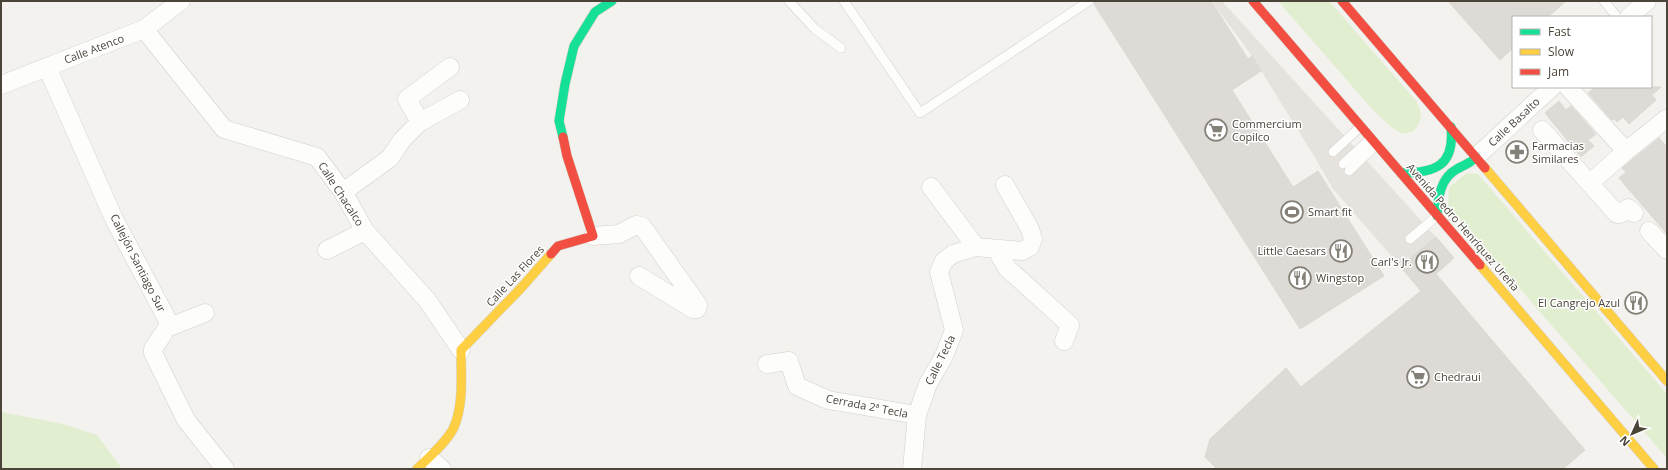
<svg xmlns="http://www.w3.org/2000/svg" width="1668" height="470" font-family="'Open Sans',sans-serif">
	<rect width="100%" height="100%" fill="#f4f2ee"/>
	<path fill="#e1eecf" d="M1278,1H1329L1417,102C1423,116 1422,120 1414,131L1402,134L1391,127L1371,108Z
		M1467,173L1478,174L1667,394V458L1448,206L1449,187Z
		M1,412L63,424L97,435L122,469H1Z"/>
	<path fill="#e6e3df" d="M1216,1H1222L1436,237L1400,266L1333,189L1314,156L1252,56L1213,3Z"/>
	<path fill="#dedbd6" stroke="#dcd9d4" d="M1095,1H1211L1248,59L1252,56L1261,71L1232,90L1293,187L1318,171L1384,276L1300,329L1094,4Z
		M1448,1H1566L1548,17H1513V48L1500,60Z
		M1595,87H1661L1652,95L1656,100L1629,124L1623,117L1617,122L1614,119L1612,120L1588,93Z
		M1559,101L1566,110L1571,106L1596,134L1588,140L1594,146L1581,157L1545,113Z
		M1659,138L1667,147V234L1619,178L1626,172L1622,168Z
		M1436,237L1454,258L1436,274L1585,450L1563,469H1217L1205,457L1210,439L1286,368L1301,387L1421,291L1400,266Z"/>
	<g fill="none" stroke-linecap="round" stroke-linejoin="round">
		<g stroke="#d2d0cb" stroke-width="10">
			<path id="lane" d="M789,1L815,29L841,48
				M844,1L920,113L1089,1
				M1604,1L1617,17
				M1333,152L1360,127
				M1343,164L1370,139
				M1349,171L1376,145
				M1410,239L1437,216"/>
		</g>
		<g stroke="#d2d0cb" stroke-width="19">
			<path id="street" d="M1629,17L1647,1
				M144,29L224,129L317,157L343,192L365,231L427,300L461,350
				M47,67L114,219L168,321L167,328L153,349V353L186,420L225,469
				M1,85L144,29L181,1
				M1568,87L1626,151
				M420,122L407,99L450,67
				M1542,130L1617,214H1620L1628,208L1634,213
				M1476,157L1552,87
				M1590,183L1626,151L1666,119L1667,120
				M931,187L976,247
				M343,192L390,158L402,140L420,122L460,100
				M1649,231L1667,250
				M593,236L619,234L636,225L642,226L698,305L697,309H693L639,276
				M998,249L1000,256L1007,268L1070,325L1064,341
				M327,250L365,231
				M167,328L205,313
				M767,364L789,361L797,386L828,400L917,415
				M429,458L442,469
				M912,469L917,415L928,384L944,356L954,330L939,272L944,261L953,254L976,247L1022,251L1030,247L1033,239L1030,229L1005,185"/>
		</g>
		<g stroke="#d3cfc5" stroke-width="10">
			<path id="fast" d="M563,137L559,121L565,84L574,46L595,12L612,1
				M1401,173C1435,173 1455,166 1451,127
				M1437,216C1438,198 1440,178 1457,169C1464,165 1471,163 1476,157"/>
		</g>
		<g stroke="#d3cfc5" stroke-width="10">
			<path id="slow" d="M1485,168L1667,381
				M1480,265L1654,469
				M417,469C428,458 448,441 454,427C464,404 461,374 461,350L521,288L551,254"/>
		</g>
		<g stroke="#d3cfc5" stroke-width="10">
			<path id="jam" d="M1253,1L1480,265
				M1342,1L1485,168
				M551,254L558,246L593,236L567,156L563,137"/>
		</g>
		<use href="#lane" stroke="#fdfdfc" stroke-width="9"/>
		<use href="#street" stroke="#fdfdfc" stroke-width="18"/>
		<use href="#fast" stroke="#16e098" stroke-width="9"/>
		<use href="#slow" stroke="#ffcf43" stroke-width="9"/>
		<use href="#jam" stroke="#f24e42" stroke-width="9"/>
	</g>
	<defs>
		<g id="supermarket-ring" transform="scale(1.15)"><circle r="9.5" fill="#fff" stroke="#868178" stroke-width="1.5"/><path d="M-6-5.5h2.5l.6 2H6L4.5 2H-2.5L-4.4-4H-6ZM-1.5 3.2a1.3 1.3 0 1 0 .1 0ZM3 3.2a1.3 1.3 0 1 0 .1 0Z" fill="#868178"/></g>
		<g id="pharmacy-ring" transform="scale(1.15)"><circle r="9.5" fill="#fff" stroke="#868178" stroke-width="1.5"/><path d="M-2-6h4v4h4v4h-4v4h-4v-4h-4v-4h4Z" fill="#868178"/></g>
		<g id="stadium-ring" transform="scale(1.15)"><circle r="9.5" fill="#fff" stroke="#868178" stroke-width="1.5"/><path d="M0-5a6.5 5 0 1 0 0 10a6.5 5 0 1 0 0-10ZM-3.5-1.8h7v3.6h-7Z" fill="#868178"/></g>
		<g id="restaurant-ring" transform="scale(1.15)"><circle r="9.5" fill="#fff" stroke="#868178" stroke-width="1.5"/><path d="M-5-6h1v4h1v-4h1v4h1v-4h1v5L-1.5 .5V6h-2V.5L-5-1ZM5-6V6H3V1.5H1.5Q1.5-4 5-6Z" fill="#868178"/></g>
	</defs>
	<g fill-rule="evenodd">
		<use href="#supermarket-ring" x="1216" y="130"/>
		<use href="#pharmacy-ring" x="1517" y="152"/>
		<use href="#stadium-ring" x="1292" y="212"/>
		<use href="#restaurant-ring" x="1341" y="251"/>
		<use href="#restaurant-ring" x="1427" y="262"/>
		<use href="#restaurant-ring" x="1300" y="278"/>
		<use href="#restaurant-ring" x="1636" y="303"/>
		<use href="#supermarket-ring" x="1418" y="377"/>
	</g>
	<g text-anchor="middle" stroke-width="3" stroke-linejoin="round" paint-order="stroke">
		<g font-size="11" fill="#4b4439" stroke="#fff">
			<text transform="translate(94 49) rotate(-21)" y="4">Calle Atenco</text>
			<text transform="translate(1514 122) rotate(-43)" y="4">Calle Basalto</text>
			<text transform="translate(341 194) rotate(57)" y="4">Calle Chacalco</text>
			<text transform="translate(1463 227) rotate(49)" y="4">Avenida Pedro Henríquez Ureña</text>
			<text transform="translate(138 263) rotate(63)" y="4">Callejón Santiago Sur</text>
			<text transform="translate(515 276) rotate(-47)" y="4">Calle Las Flores</text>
			<text transform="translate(940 360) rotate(-64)" y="4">Calle Tecla</text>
			<text transform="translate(867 406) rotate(11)" y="4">Cerrada 2ª Tecla</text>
		</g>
		<g font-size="11" fill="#4b4439" stroke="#fff" text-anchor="start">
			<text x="1232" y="128">Commercium<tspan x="1232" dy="13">Copilco</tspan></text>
			<text x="1532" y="150">Farmacias<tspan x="1532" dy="13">Similares</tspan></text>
			<text x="1308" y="216">Smart fit</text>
			<text x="1326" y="255" text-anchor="end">Little Caesars</text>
			<text x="1412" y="266" text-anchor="end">Carl's Jr.</text>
			<text x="1316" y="282">Wingstop</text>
			<text x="1620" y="307" text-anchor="end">El Cangrejo Azul</text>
			<text x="1434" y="381">Chedraui</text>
		</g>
	</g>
	<rect width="1668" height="470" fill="none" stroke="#4b4439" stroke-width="4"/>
	<rect x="1512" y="16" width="140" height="72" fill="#ffffff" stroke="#b7b4b0"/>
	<rect x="1520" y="29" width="20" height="6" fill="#16e098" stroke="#b7b4b0"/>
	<text x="1548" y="36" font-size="12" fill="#4b4439">Fast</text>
	<rect x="1520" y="49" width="20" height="6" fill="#ffcf43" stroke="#b7b4b0"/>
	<text x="1548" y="56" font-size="12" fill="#4b4439">Slow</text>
	<rect x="1520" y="69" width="20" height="6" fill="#f24e42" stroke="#b7b4b0"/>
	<text x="1548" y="76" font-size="12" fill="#4b4439">Jam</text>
	<g transform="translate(1632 434) rotate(226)" stroke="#ffffff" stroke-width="3" paint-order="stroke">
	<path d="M0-3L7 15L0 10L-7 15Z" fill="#4b4439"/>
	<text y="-6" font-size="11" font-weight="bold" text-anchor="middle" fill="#4b4439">N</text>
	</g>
</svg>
